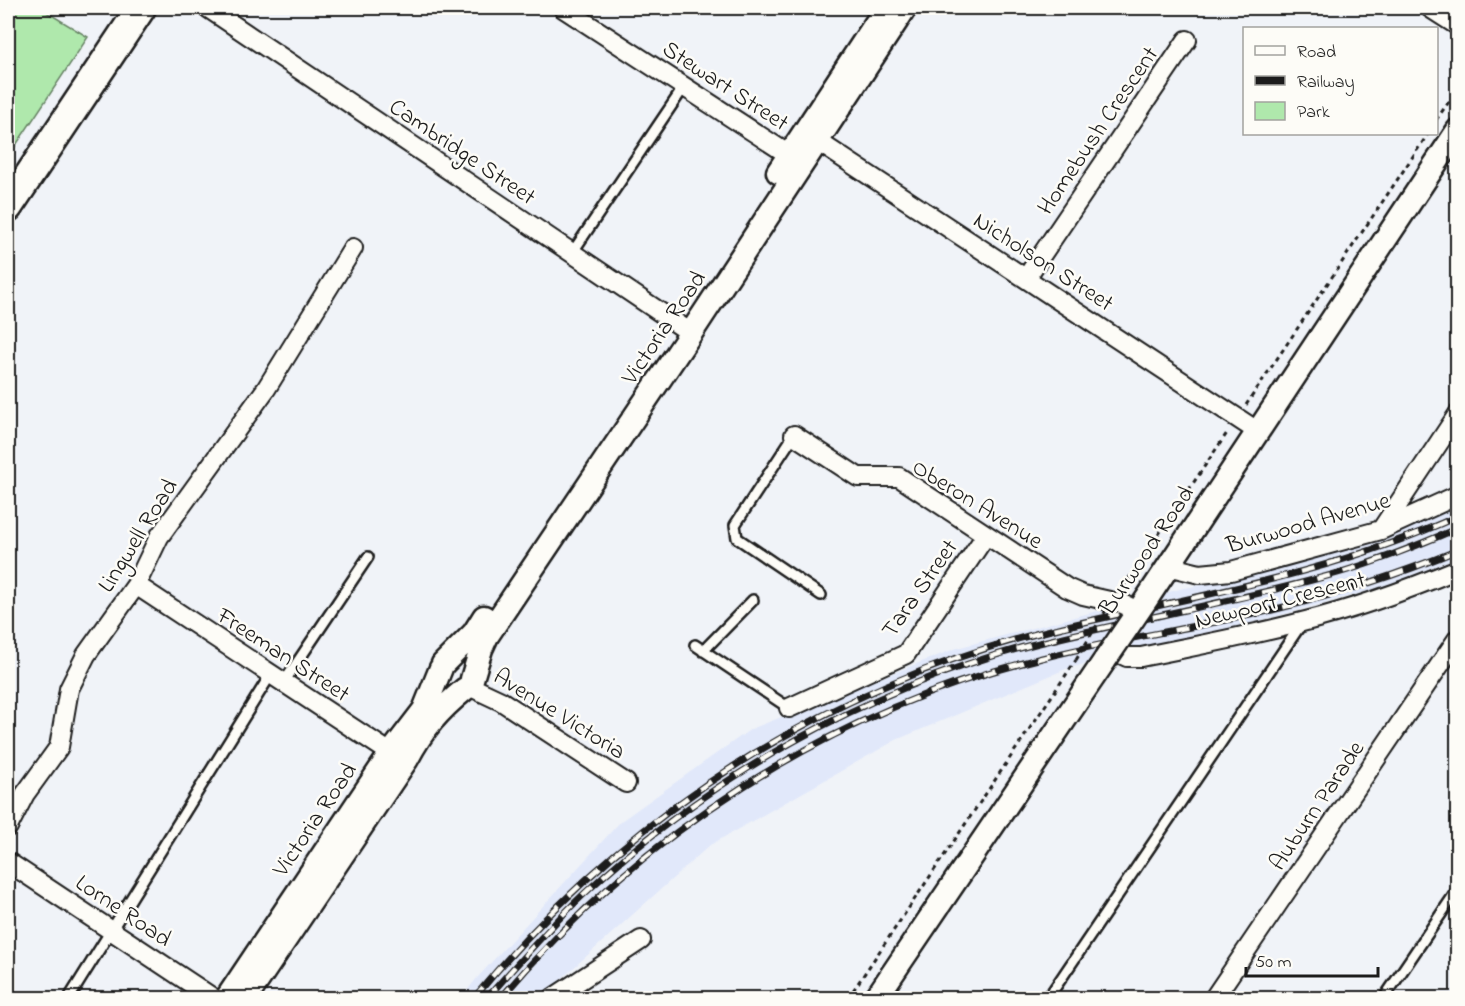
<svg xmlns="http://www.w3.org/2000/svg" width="1465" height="1006" font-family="'Indie Flower',sans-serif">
	<rect width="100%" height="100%" fill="#f0f3f8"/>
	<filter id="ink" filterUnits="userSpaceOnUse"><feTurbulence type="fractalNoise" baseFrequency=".0167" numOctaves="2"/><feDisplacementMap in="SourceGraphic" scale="12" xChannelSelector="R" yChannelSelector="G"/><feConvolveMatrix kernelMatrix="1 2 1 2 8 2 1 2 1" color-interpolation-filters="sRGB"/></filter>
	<g filter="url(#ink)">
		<path fill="#e1e8fa" d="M1457,505V557L1383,587L1251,623L1136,650L1066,669L896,740L710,845L540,998H461L477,978L621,821L751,729L957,648L1184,588L1239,579L1348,549L1440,514Z"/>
		<path fill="#afe8ac" stroke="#668264" stroke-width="1.5" d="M8,8H40L88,37L8,157Z"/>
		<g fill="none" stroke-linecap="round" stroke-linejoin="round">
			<g stroke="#1c1c1c" stroke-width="14">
				<path id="service" d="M572,253L684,87
					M794,435L735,525L737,538L821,595
					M695,645L789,708
					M703,651L753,600
					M284,682L368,557
					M69,998L271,674
					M1048,998L1302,623
					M1384,998L1458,889"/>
			</g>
			<g stroke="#1c1c1c" stroke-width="22">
				<path id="minor" d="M208,8L691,333
					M563,8L800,162
					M1430,8L1458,26
					M808,135L1257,431
					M1026,278L1187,40
					M794,435L858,477H899L1067,588L1083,595L1123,604
					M1381,530L1458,414
					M1167,566L1200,574L1231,571L1381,530L1458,495
					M136,585L401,760
					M1112,650L1127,657H1141C1194,646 1249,636 1302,622C1355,609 1407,590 1458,569
					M469,686L501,701L626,783
					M789,708L906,654L986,535
					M8,827L25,794L59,747L69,689L86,655L136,585L159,537L266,389L353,248
					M8,862L213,998
					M553,998L641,940
					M1214,998L1458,638"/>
			</g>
			<g stroke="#1c1c1c" stroke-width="27">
				<path id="tertiary" d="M778,172L886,8
					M1148,597L1458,130
					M443,664L474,633L484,617
					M472,679L481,649L487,636L691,333L905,8
					M227,998L391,753L424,710L441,668
					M246,998L407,759C423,729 438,711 465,689
					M876,998L1105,660"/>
			</g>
			<g stroke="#1c1c1c" stroke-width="33">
				<path id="primary" d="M8,207L141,8"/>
			</g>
			<path stroke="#1c1c1c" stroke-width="3" stroke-dasharray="4.5 4.5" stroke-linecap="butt" d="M1436,120L1458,89
				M1246,405L1428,134
				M1123,587L1227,433
				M848,998L1076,660"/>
			<use href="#service" stroke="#fdfcf7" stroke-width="9"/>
			<use href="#minor" stroke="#fdfcf7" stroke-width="18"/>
			<use href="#tertiary" stroke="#fdfcf7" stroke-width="22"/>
			<use href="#primary" stroke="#fdfcf7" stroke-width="28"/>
			<g stroke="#1c1c1c" stroke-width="7">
				<path id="rail" d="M474,998C627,812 828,683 1063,627C1199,595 1328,575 1458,516
					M487,998C519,962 550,926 585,893C710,776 866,689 1031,645C1133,619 1237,602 1338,573C1379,561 1419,545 1458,528
					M501,998C640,834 829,711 1038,659C1115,639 1195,628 1272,610C1335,595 1398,575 1458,550"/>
			</g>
			<use href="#rail" stroke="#fdfcf7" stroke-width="4.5" stroke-dasharray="14" stroke-linecap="butt"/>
			<g stroke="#1c1c1c" stroke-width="22" stroke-linecap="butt">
				<path id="minor-bridge" d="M1123,604L1138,611"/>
			</g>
			<g stroke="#1c1c1c" stroke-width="27" stroke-linecap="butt">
				<path id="tertiary-bridge" d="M1105,660L1148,597"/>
			</g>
			<path stroke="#1c1c1c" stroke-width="3" stroke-dasharray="4.5 4.5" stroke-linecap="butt" d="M1076,660L1106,610"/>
			<use href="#minor-bridge" stroke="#fdfcf7" stroke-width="18"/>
			<use href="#tertiary-bridge" stroke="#fdfcf7" stroke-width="22"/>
		</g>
	</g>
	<g text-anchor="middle" stroke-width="5" stroke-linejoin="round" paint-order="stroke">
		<g font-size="24" fill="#1c1c1c" stroke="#fdfcf7">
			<text transform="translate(726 85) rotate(33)" y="8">Stewart Street</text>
			<text transform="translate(1097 130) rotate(-56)" y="8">Homebush Crescent</text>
			<text transform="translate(463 151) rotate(34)" y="8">Cambridge Street</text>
			<text transform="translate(1044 261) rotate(33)" y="8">Nicholson Street</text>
			<text transform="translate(663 327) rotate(-56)" y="8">Victoria Road</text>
			<text transform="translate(978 503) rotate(32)" y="8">Oberon Avenue</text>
			<text transform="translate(1308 522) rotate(-16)" y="8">Burwood Avenue</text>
			<text transform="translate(137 535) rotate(-58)" y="8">Lingwell Road</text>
			<text transform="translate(1146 550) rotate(-56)" y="8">Burwood Road</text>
			<text transform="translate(919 588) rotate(-55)" y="8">Tara Street</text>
			<text transform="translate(1280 599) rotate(-14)" y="8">Newport Crescent</text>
			<text transform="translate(284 654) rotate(33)" y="8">Freeman Street</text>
			<text transform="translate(560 713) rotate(32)" y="8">Avenue Victoria</text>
			<text transform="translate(1316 805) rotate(-56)" y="8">Auburn Parade</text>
			<text transform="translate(314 819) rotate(-56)" y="8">Victoria Road</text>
			<text transform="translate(124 910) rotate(34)" y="8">Lorne Road</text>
		</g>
	</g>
	<rect width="1465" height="1006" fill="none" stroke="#fdfcf7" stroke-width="30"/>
	<rect x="15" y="15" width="1435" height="976" fill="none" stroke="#1c1c1c" stroke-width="2" filter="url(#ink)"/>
	<rect x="1243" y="27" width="195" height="108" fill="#fdfcf7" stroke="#a3a29f" stroke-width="1.5"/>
	<rect x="1255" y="46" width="30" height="9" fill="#fdfcf7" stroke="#a3a29f" stroke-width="1.5"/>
	<text x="1297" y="57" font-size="18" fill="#1c1c1c">Road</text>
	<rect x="1255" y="76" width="30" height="9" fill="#1c1c1c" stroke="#a3a29f" stroke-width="1.5"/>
	<text x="1297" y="87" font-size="18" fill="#1c1c1c">Railway</text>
	<rect x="1255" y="102" width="30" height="18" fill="#afe8ac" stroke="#a3a29f" stroke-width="1.5"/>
	<text x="1297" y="117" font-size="18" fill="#1c1c1c">Park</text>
	<path d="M1246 967v9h132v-9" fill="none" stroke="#1c1c1c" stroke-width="3"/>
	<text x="1255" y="967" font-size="18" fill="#1c1c1c" stroke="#fdfcf7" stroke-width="4.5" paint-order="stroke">50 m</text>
</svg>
